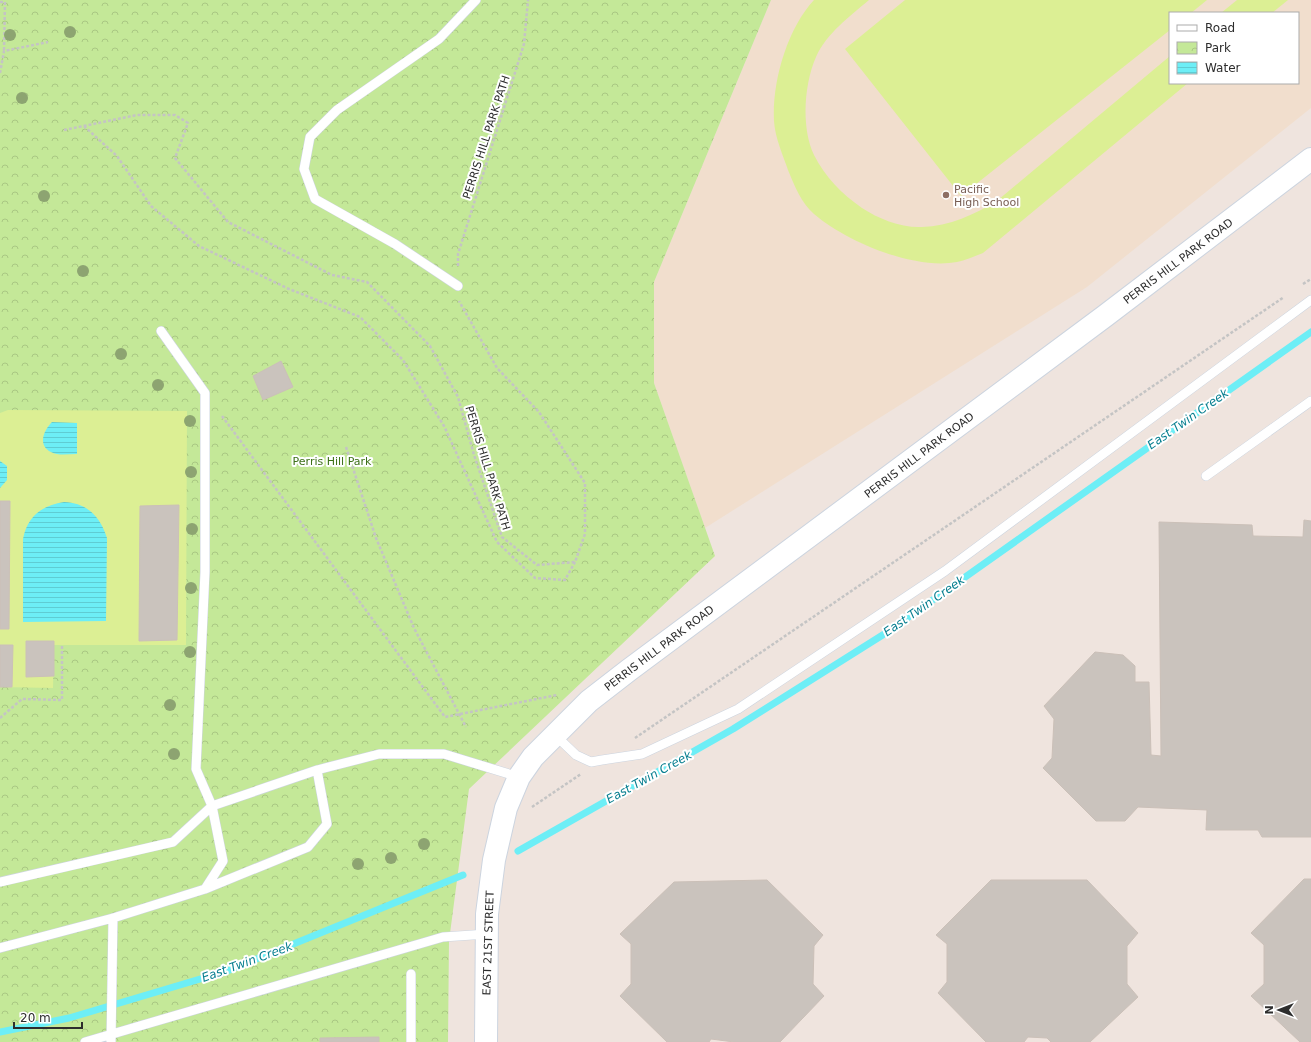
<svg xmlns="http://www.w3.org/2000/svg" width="1311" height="1042" font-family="'DejaVu Sans',sans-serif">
	<defs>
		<pattern id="park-crowns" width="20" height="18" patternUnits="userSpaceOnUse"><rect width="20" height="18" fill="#c4e898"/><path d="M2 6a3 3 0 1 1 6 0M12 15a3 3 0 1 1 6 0" fill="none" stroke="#a9c783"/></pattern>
		<pattern id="water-rules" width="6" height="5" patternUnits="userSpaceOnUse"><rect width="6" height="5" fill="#6deef6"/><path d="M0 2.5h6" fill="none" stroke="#5fccd3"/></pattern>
	</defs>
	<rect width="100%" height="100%" fill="#efe4de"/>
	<path fill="#f1decd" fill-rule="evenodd" d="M771,0H1311V108L1087,287L705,528L654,383V282ZM1170,13H1298V83H1170Z"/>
	<path fill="url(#park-crowns)" d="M0,0H771L654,282V383L715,556L469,789L449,941L448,1042H0Z"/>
	<path fill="#dcef94" d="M814,0H869C849,17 827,33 816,57C804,84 801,128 814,155C825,177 842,194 862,208C879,219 901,228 922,227C950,226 974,215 998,200L1170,56V83H1188L983,253C975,256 966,260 957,262C914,270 847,242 814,214C802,204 794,185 788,170C783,155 775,138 774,121C772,82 787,29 814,0Z
		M905,0H1207L1191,13H1170V30L961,196L845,49Z
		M1237,0H1288L1272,13H1221Z
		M8,410L187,411L186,645H54L53,688L0,687V413Z"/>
	<path fill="url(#water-rules)" d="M52,422L77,423V454C68,454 58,456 51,452C37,445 44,430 52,422Z
		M0,461L7,466V480L0,488Z
		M64,502C87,503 100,516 107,538L106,621L23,622V539C27,517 42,505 64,502Z"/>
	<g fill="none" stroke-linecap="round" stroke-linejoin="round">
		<path stroke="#6deef6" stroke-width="7" d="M518,851L733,729L889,631L1311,332
			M0,1032L69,1018L227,971L463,875"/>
	</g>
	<path fill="#cac3bd" stroke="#cbc0b8" d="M281,361L293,387L263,400L253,376Z
		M0,501H10L9,629H0Z
		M179,505L177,640L139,641L140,506Z
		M1304,520L1311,521V837H1262L1258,830H1206L1207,810L1138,807L1125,821H1096L1043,768L1052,758L1054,719L1044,706L1095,652L1123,655L1135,666V682H1149L1151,755L1161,756L1159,522L1252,525L1253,536L1303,537Z
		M26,641H54V676L26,677Z
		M0,645H13L12,687H0Z
		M1304,879H1311V1042H1300L1251,996L1264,984V945L1251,933Z
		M767,880L823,935L814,946L813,984L824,996L780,1042H734L711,1039L709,1042H667L620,996L631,984V944L620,934L674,882Z
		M991,880H1087L1138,933L1127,946V984L1138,997L1090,1042H1051L1047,1038L1028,1037L1024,1042H986L938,993L947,982V944L936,935Z
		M379,1037V1042H320V1038Z"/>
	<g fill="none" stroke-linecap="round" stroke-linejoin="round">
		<g stroke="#ccd4df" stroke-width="10">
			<path id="service" d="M458,286L395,244L315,199L304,169L310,137L337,110L439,39L476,0
				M1206,476L1311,401
				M555,735L576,755L591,762L602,760L642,754L738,709L945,571L1311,300
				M0,882L173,842L212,806L317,770L379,754H444L519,777
				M205,889L308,847L327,824L317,770
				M0,948L113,918L205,889L223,861L212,806L196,769L205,572V393L161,331
				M411,974V1042
				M85,1042L443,937L487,934
				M111,1042L113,918"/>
		</g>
		<g stroke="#ccd4df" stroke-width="24">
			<path id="tertiary" d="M486,1042L487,914L494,860L506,808L519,777L533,757L589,701L629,670L1105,316L1311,159"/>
		</g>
		<path stroke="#c4c4c4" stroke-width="2.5" stroke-dasharray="3 2" stroke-linecap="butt" d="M0,2H5L4,51
			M0,73L4,51L48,42
			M84,126L117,156L151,206L199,246L289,289L360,317L403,360L444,426L497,542L535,578L565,580L575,562
			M64,130L137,115H175L188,123L175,158L228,222L332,275L367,282L430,346L458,397L474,455L502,537L537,565L575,562L585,534V483L539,412L497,368L459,301
			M458,266V254L524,44L528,0
			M1303,284L1311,279
			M222,416L445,717L557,695
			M346,447L376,538L414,628L466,727
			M0,718L22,699L62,700V645
			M635,738L1284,297
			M532,807L581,774"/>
		<use href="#service" stroke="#fff" stroke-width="9"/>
		<use href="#tertiary" stroke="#fff" stroke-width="22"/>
	</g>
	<g fill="#8da471">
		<circle cx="70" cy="32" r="6"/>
		<circle cx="10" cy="35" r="6"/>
		<circle cx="22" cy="98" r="6"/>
		<circle cx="44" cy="196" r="6"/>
		<circle cx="83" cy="271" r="6"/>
		<circle cx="121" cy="354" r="6"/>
		<circle cx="158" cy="385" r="6"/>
		<circle cx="190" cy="421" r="6"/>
		<circle cx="191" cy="472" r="6"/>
		<circle cx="192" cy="529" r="6"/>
		<circle cx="191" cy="588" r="6"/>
		<circle cx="190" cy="652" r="6"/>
		<circle cx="170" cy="705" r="6"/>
		<circle cx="174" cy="754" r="6"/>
		<circle cx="424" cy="844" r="6"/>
		<circle cx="391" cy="858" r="6"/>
		<circle cx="358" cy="864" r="6"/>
	</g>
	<circle fill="#8d6e63" stroke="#fff" stroke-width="1.5" cx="946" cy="195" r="4"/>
	<g text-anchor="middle" stroke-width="4" stroke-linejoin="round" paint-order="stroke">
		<g font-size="11" fill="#2d2d2d" stroke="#fff">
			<text transform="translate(486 137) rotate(-72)" y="4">PERRIS HILL PARK PATH</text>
			<text transform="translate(1178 261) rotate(-37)" y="4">PERRIS HILL PARK ROAD</text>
			<text transform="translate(919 455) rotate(-37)" y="4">PERRIS HILL PARK ROAD</text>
			<text transform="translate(488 468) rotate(73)" y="4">PERRIS HILL PARK PATH</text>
			<text transform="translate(659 648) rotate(-37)" y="4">PERRIS HILL PARK ROAD</text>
			<text transform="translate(488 943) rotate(-88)" y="4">EAST 21ST STREET</text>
		</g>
		<g font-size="11" fill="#785e54" stroke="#fff" text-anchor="start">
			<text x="954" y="193">Pacific<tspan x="954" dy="13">High School</tspan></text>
		</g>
		<g font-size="11" fill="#3c7017" stroke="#fff">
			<text x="332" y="465">Perris Hill Park</text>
		</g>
		<g font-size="12" font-style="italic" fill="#087f90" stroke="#fff">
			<text transform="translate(1188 419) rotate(-35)" y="4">East Twin Creek</text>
			<text transform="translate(924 606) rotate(-35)" y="4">East Twin Creek</text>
			<text transform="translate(649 777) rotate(-29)" y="4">East Twin Creek</text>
			<text transform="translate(247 962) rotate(-20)" y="4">East Twin Creek</text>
		</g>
	</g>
	<rect x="1169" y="12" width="130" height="72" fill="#ffffff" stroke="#ababab"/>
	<rect x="1177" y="25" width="20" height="6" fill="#ffffff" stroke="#ababab"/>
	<text x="1205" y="32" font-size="12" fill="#2d2d2d">Road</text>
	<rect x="1177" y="42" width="20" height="12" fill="url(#park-crowns)" stroke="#ababab"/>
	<text x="1205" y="52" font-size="12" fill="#2d2d2d">Park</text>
	<rect x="1177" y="62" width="20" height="12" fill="url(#water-rules)" stroke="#ababab"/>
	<text x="1205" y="72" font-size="12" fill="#2d2d2d">Water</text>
	<g transform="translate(1279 1010) rotate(270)" stroke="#ffffff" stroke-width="3" paint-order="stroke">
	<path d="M0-3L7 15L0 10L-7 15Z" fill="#2d2d2d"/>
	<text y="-6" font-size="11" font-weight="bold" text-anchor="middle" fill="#2d2d2d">N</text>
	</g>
	<path d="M14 1022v6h68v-6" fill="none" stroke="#2d2d2d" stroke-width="2"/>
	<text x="20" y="1022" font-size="12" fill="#2d2d2d" stroke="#ffffff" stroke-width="3" paint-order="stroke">20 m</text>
</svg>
